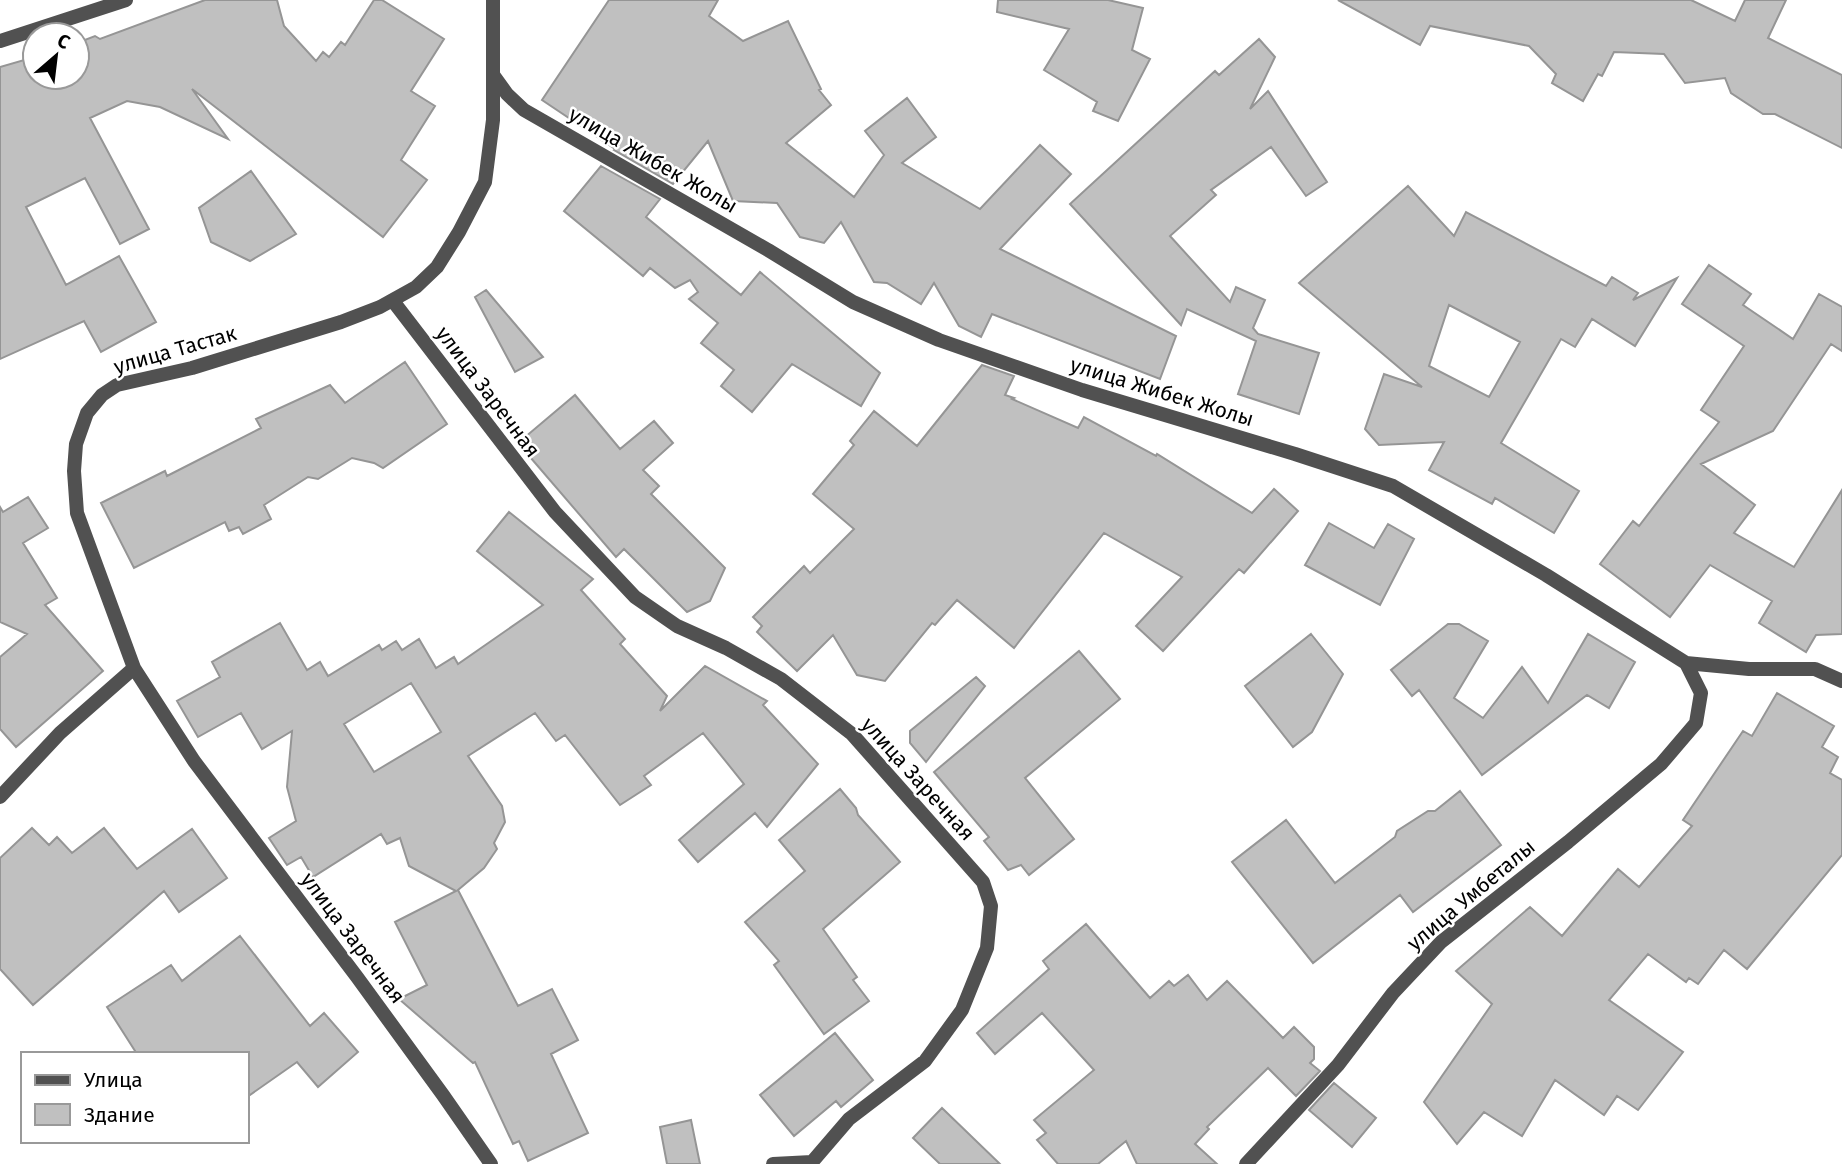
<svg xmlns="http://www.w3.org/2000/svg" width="1842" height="1164" font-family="'Fira Sans',sans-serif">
	<rect width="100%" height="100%" fill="#fff"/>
	<path fill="#c0c0c0" stroke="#959595" stroke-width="2" fill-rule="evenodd" d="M205,0H277L284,26L316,61L323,52L329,57L341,42L345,45L374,0H382L444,39L411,91L435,106L401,160L427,180L383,237L192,89L228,139L160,107L127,101L90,118L149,229L120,244L85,178L26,207L66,285L119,256L156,322L101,352L84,321L0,359V67L31,58V61L35,59V77H77V43L95,36L100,39Z
		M609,0H718L709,16L743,41L788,21L821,89L819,90L831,105L786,143L854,197L884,155L865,131L907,98L936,137L902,163L980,209L1040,145L1071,174L1000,249L1176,336L1160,379L992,314L981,337L959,326L934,283L921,304L887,283L874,282L841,222L824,243L800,237L777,203L733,201L708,141L673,184L614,150L615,149L542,100Z
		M998,0H1108L1143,8L1132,50L1150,59L1118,121L1093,111L1097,102L1044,70L1069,29L997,12Z
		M1338,0H1691L1735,21L1745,0H1786L1768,38L1842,75V148L1775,114H1763L1731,93L1725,78L1685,83L1664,54L1614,52L1602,76L1598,74L1583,101L1552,83L1556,74L1529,46L1430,26L1420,45Z
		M1259,39L1275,57L1250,109L1268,91L1327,182L1306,196L1271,147L1211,190L1216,195L1170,236L1230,302L1236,287L1265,300L1253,328L1258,334L1319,353L1299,414L1238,394L1256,341L1187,309L1181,325L1070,204L1215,71L1219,75Z
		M601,166L660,199L646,217L741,295L760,272L880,373L861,406L792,364L752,412L721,386L734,370L701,343L718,323L689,299L698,292L690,280L675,288L650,268L643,276L564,211Z
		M251,171L296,234L250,261L211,242L199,208Z
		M1408,186L1454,236L1466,212L1606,286L1612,277L1638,293L1633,300L1677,278L1635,346L1592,319L1575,347L1561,339L1501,443L1579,491L1554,533L1495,498L1492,504L1429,470L1444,442L1379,445L1365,429L1384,374L1422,387L1299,283ZM1449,305L1520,342L1489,397L1429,366Z
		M1709,265L1751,294L1743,305L1793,339L1819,294L1842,307V351L1831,344L1773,431L1701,464L1755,505L1734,533L1794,567L1842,490V634L1816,635L1806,652L1759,623L1772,601L1710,565L1670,617L1600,564L1633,521L1639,526L1719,422L1701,410L1744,346L1682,304Z
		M486,290L543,357L515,372L475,297Z
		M405,362L447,424L383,468L374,463L352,458L318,479L308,477L264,505L271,519L243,534L239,527L229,531L225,522L134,568L101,503L165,471L167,476L261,428L256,419L330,385L345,403Z
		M982,365L1014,376L1005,395L1014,398L1012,399L1078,428L1084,417L1156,456L1157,454L1252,513L1274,489L1298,511L1244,573L1239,569L1163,651L1136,626L1182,577L1104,533L1014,648L957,600L935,625L932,623L885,681L857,675L833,635L797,671L757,632L762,626L753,617L804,566L810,573L854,529L813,494L854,445L850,441L874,411L917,446Z
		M575,395L620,449L654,421L673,443L643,470L659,486L651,494L725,568L710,601L687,612L624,549L616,557L518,443Z
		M28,497L48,528L23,543L57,598L45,605L103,671L16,747L0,729V657L27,634L0,622V507L3,512Z
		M509,512L593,579L581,590L625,639L620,644L667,696L660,711L705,666L767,701L763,705L818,764L767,827L755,813L698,862L679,840L744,784L703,733L644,776L651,785L620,805L565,735L556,741L535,713L468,756L502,806L505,822L494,843L497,849L484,868L458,890L518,1006L552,989L578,1040L551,1054L588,1133L528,1161L519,1141L513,1144L475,1062L473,1063L399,999L427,985L395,922L456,891L409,866L400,838L387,844L381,834L313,877L301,857L287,865L269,838L296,821L287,787L292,731L262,749L241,713L198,737L177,701L220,677L212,662L280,623L307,670L320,662L328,676L379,645L382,650L396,641L402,650L419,639L436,668L454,657L458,664L543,605L477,551ZM411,683L441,732L374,772L344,724Z
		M1329,523L1374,548L1388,524L1414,539L1380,605L1305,565Z
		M1448,624H1459L1488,641L1454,698L1483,718L1522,667L1548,703L1588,634L1635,662L1609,708L1587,695L1482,775L1419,690L1412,696L1391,670Z
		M1311,634L1343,674L1312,732L1293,747L1245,686Z
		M1079,651L1120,699L1025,778L1074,839L1029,875L1021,865L1008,870L984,841L989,837L934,772Z
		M976,677L985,686L926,762L910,743V731Z
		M1777,693L1834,726L1822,747L1838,757L1830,773L1842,780V855L1747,969L1724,950L1698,984L1689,978L1686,982L1648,954L1609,1000L1683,1052L1638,1110L1617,1096L1604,1115L1555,1080L1522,1136L1484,1112L1457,1144L1424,1102L1492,1004L1456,971L1530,907L1562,936L1618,869L1639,887L1692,826L1683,820L1743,731L1752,736Z
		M840,789L856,808L858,815L900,862L823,929L857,977L853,980L869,1001L824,1034L774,965L779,961L745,922L805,871L779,840Z
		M1460,791L1501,845L1413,912L1400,895L1313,963L1232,862L1286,820L1335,883L1395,837L1397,831L1428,811H1435Z
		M32,828L49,845L57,837L72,853L104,828L137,869L192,829L227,878L179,912L164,891L33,1005L0,969V858Z
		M1086,924L1150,998L1169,981L1174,986L1188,975L1207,1000L1227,981L1283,1038L1294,1027L1314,1047V1059L1310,1063L1320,1071L1296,1096L1268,1068L1207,1127L1209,1129L1195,1144L1217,1164H1137L1126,1141L1098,1164H1058L1037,1140L1046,1133L1034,1120L1094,1070L1042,1013L995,1054L977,1033L1049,969L1043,961Z
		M240,936L310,1026L324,1013L358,1052L318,1087L297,1062L247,1097V1054H137L107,1007L171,965L182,981Z
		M835,1033L873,1080L841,1107L836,1101L794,1136L760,1095Z
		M1334,1083L1376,1118L1352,1147L1309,1110Z
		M942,1108L1000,1164H940L913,1138Z
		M691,1120L700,1164H667L660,1127Z"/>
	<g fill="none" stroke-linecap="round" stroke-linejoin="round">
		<path stroke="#515151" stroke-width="14" d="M0,41L126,0
			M494,76L507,94L524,110L768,250L853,302L939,340L1082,390L1295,454L1393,486L1546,575L1686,663L1749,669H1815L1842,681
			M393,301L555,512L635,597L677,626L726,648L781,679L852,734L983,882L991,906L987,948L962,1010L925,1061L849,1119L812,1162L773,1164
			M0,797L60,733L134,668
			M491,1164L443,1095L357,977L194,761L134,668L77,513L74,471L76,444L87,413L102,395L117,385L192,368L341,322L380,307L416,287L437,267L459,232L485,182L493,120V0
			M1246,1164L1338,1065L1393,993L1441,942L1568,842L1661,764L1696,723L1701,693L1686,663"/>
	</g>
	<g text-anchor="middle" stroke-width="5" stroke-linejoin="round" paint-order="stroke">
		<g font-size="21" fill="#000" stroke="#fff">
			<text transform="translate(653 160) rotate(30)" y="7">улица Жибек Жолы</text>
			<text transform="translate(175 350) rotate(-16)" y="7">улица Тастак</text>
			<text transform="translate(488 392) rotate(53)" y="7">улица Заречная</text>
			<text transform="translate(1162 392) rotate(17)" y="7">улица Жибек Жолы</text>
			<text transform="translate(918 779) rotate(48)" y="7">улица Заречная</text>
			<text transform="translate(1471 895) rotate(-40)" y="7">улица Умбеталы</text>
			<text transform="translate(353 938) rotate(53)" y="7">улица Заречная</text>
		</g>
	</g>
	<rect x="21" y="1052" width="228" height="91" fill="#ffffff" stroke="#999999" stroke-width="2"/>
	<rect x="35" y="1075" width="35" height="10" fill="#515151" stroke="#999999" stroke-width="2"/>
	<text x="84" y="1087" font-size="21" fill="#000000">Улица</text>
	<rect x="35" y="1104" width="35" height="21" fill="#c0c0c0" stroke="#999999" stroke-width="2"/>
	<text x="84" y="1122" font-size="21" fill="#000000">Здание</text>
	<g transform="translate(56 56) rotate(28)"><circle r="33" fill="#ffffff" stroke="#999999" stroke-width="2"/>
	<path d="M0-5L12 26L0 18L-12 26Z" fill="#000000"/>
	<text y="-10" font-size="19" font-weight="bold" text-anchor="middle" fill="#000000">С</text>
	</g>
</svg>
